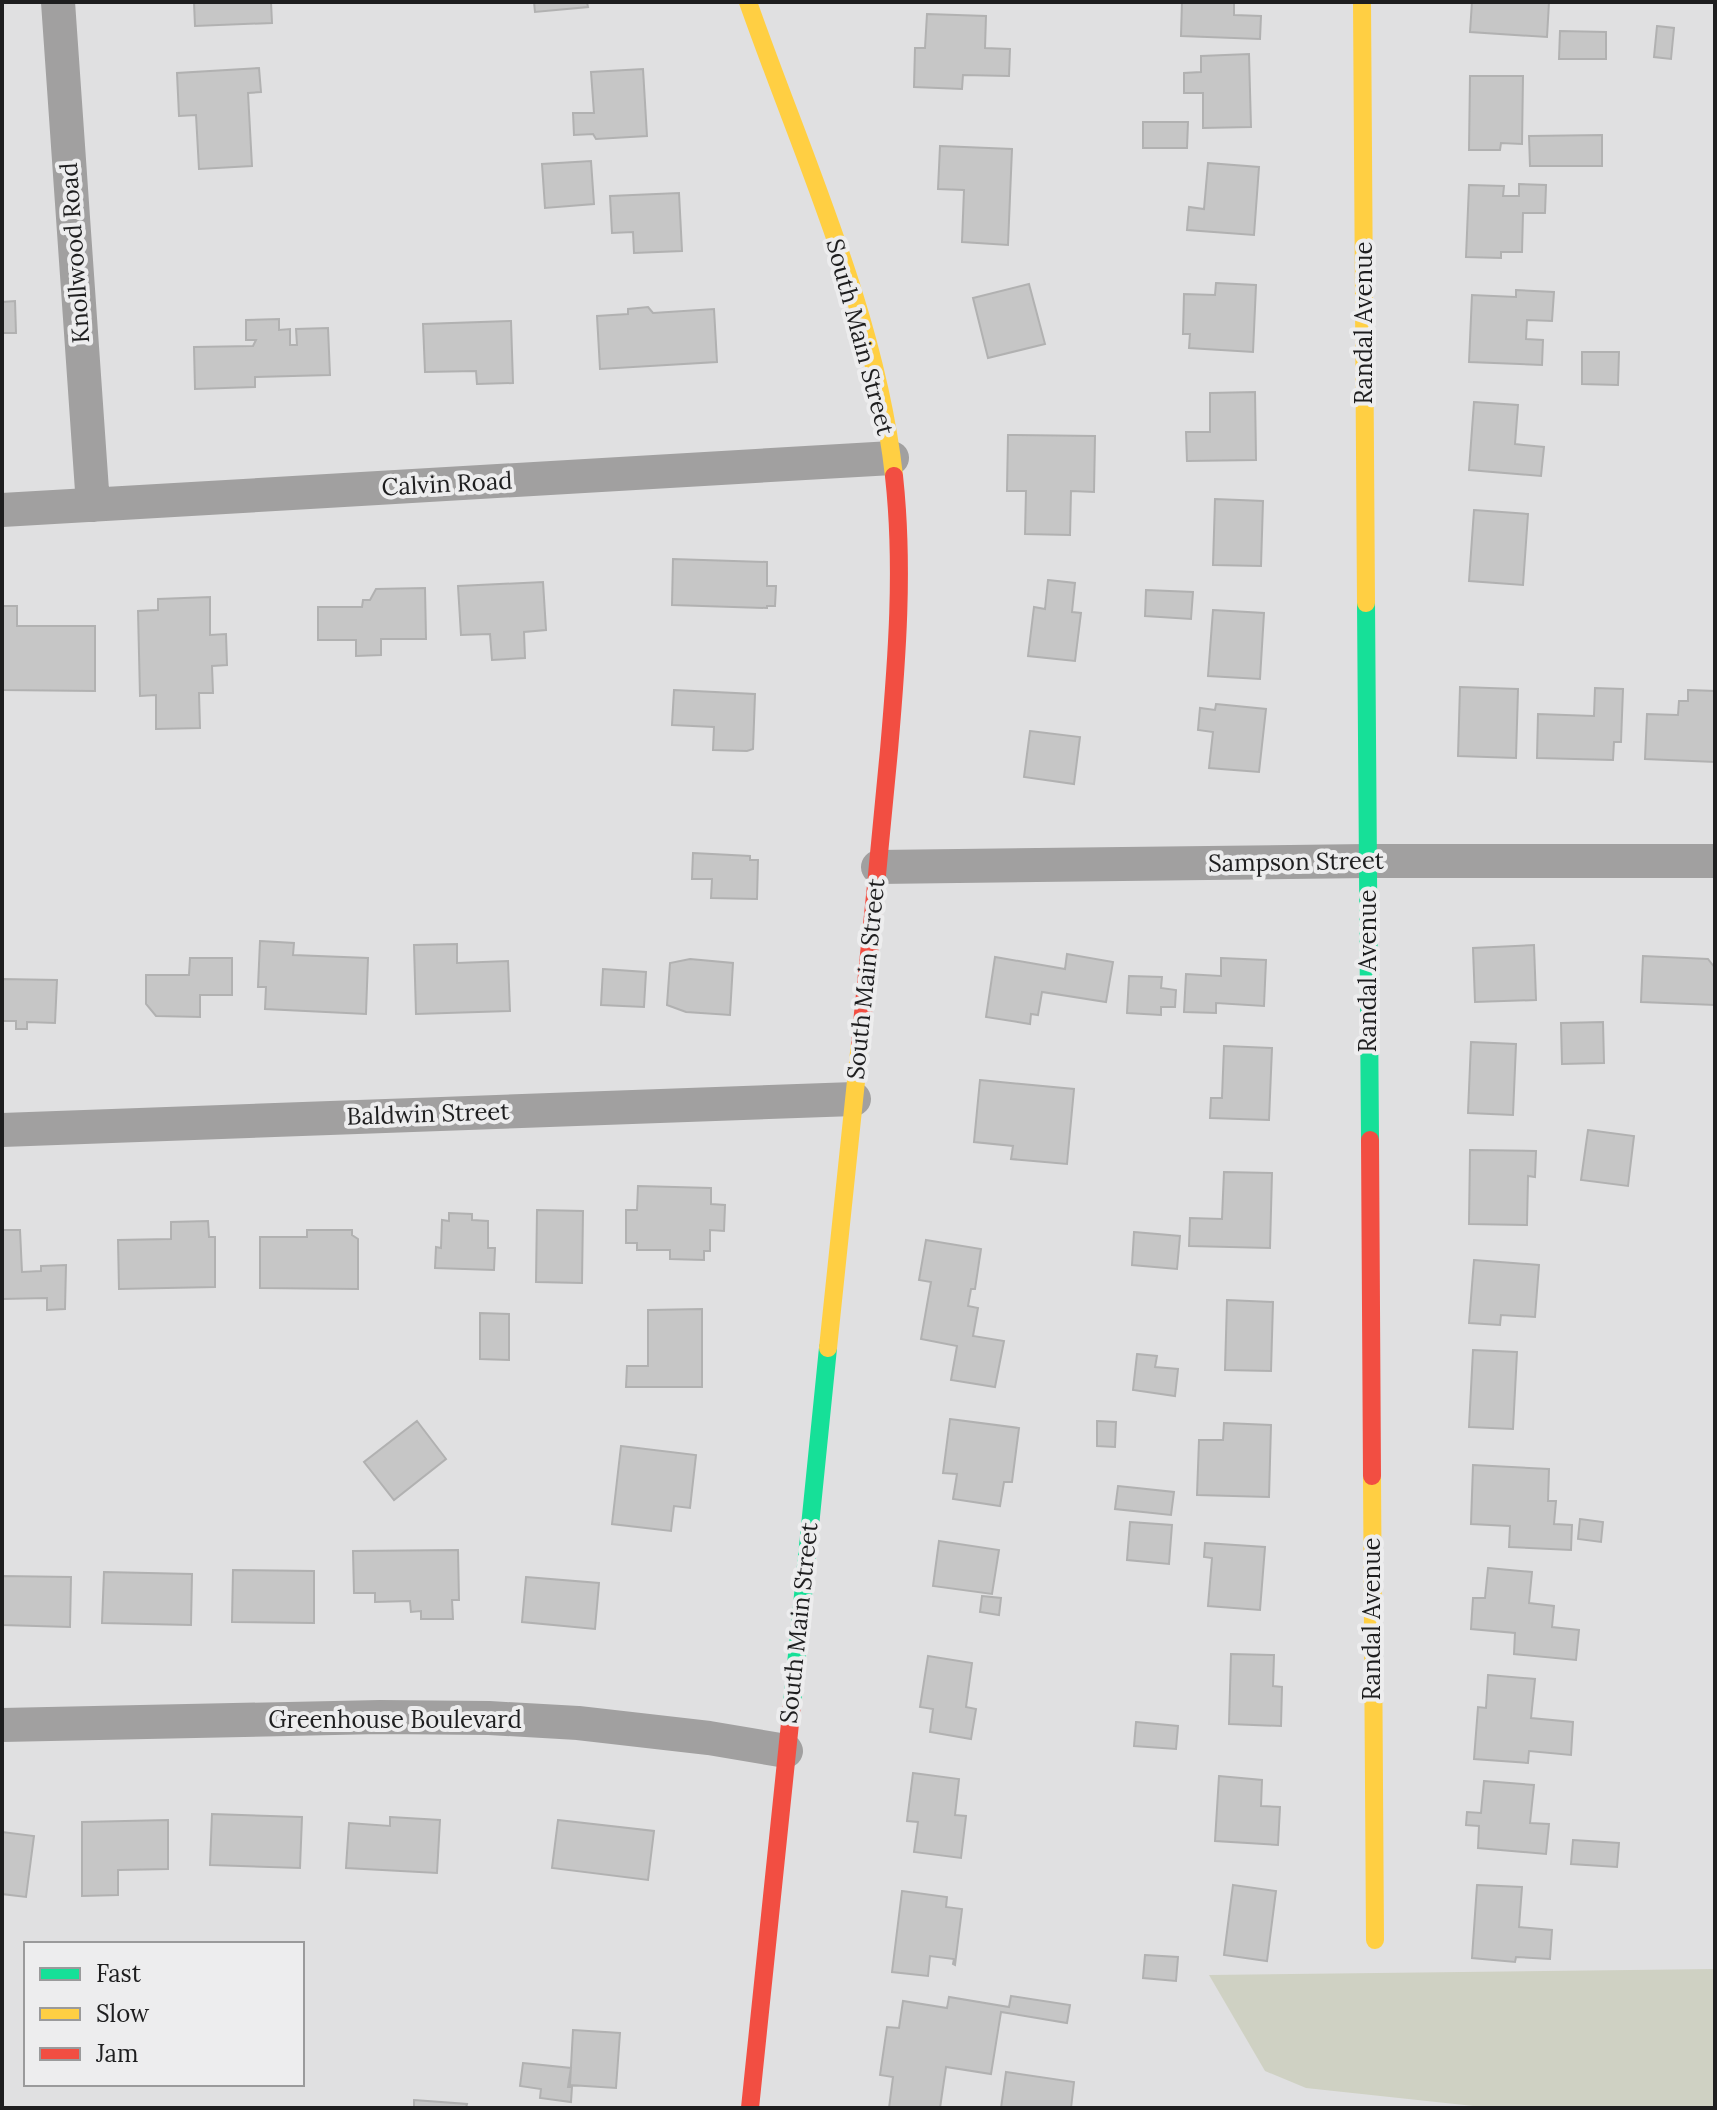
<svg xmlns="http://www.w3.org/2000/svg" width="1717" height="2110" font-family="Lora,serif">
	<rect width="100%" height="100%" fill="#e0e0e1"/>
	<path fill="#cfd1c3" d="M1715,1969V2108H1492L1306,2088L1265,2071L1209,1975Z"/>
	<path fill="#c6c6c6" stroke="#b1b1b1" stroke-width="2" d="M194,2H271L272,23L195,26Z
		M534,2H587L588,7L535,12Z
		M1182,2H1234V15L1261,16L1260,39L1181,36Z
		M1472,2H1549L1547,37L1470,32Z
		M927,14L986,16L985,48L1010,49L1009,76L963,75L962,89L914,87L915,48H925Z
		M1657,26L1674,28L1671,59L1654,57Z
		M1560,31L1606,32V59H1559Z
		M1249,54L1251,127L1203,128V93H1184V73L1201,72V56Z
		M259,68L261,92L248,93L252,166L199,169L196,115L179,116L177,73Z
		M643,69L647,136L596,139L593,134L574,135L573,113H594L591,72Z
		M1470,76H1523L1522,144L1501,143L1500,150H1469Z
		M1143,122H1188L1187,148H1143Z
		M1602,135V166H1530L1529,136Z
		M940,146L1012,149L1008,245L962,242L964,190L938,189Z
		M591,161L594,204L545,208L542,164Z
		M1208,163L1259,167L1254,235L1187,230L1189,207L1204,209Z
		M1519,184L1546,185L1545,213H1523L1522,252H1501V258L1466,257L1469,185L1504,186L1503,196H1519Z
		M679,193L682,251L634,253L633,232L612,233L610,196Z
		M1216,283L1256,285L1253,352L1189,348L1190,334H1183L1184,294L1215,295Z
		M1029,284L1045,344L988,358L973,298Z
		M1516,290L1554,292L1552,321L1527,320L1526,339L1543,340L1542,365L1469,362L1472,295L1516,297Z
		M15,301L16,333H2V302Z
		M648,307L653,313L714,309L717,362L600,369L597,316L628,314V309Z
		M279,319V330L290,329V345H297L296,329L328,328L330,375L255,377V387L195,389L194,347L253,346L256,340H246V320Z
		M511,321L513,383L477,384L476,371L425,372L423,324Z
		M1582,352H1619L1618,385L1582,384Z
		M1255,392L1256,460L1187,461L1186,432H1210V393Z
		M1474,402L1518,405L1515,444L1544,447L1541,476L1469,470Z
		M1008,435L1095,436L1094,492L1071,491L1070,535L1025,534L1026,491H1007Z
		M1215,499L1263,501L1261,566L1213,565Z
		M1474,510L1528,514L1523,585L1469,581Z
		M673,559L767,562V586H776L775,606H767V608L672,605Z
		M1048,580L1075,583L1072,612L1081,613L1075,661L1028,656L1034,607L1045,609Z
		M543,582L546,630L524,632L525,658L492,660L490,634L461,635L458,586Z
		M425,588L426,639H381V655L356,656V640H318V607H362L363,600H370L376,589Z
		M1146,590L1193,592L1191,619L1145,616Z
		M210,597V635L226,634L227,665L212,666L213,693H199L200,728L156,729V695L140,696L138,611L158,610V599Z
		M2,606H17V626H95V691L2,690Z
		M1213,610L1264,613L1260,679L1208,676Z
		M1460,687L1518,689L1516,758L1458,756Z
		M1595,688L1623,689L1621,742H1614L1613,760L1537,758L1538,714L1594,716Z
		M674,690L755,694L753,749L747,751L713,750L714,727L672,725Z
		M1688,690L1715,691V762L1645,759L1647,714L1678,715L1679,701H1688Z
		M1216,704L1266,709L1259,772L1209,768L1213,732L1198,730L1200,708L1215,710Z
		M1030,731L1080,737L1074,784L1024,777Z
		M693,853L750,856V860H758L757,899L711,898L712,879H692Z
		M260,941L294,943L293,955L368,958L366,1014L265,1009L266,987H258Z
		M457,944V963L508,961L510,1011L416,1014L414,945Z
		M1534,945L1536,1000L1475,1002L1473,948Z
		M1067,954L1113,962L1106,1002L1042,992L1038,1015L1031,1014L1030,1024L986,1017L995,957L1065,969Z
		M1643,956L1708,959L1715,968V1005L1641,1002Z
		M190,958H232V995H200V1017L156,1016L146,1004V975H189Z
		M1221,958L1266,960L1264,1006L1216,1003V1013L1184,1012L1186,974L1221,976Z
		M690,959L733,963L730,1015L686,1012L667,1005L670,963Z
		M603,969L646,972L644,1007L601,1005Z
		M1129,976L1162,977L1161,988L1176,990L1175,1007H1161V1015L1127,1013Z
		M2,979L57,980L55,1023L27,1022V1029H16V1021H2Z
		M1603,1022L1604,1063L1562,1064L1561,1023Z
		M1471,1042L1516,1044L1513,1115L1468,1113Z
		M1224,1046L1272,1048L1269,1120L1210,1118L1211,1098H1222Z
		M980,1080L1074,1089L1067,1164L1011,1159L1013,1146L974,1142Z
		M1588,1130L1634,1136L1628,1186L1581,1180Z
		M1470,1150L1536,1151L1535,1177L1528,1176L1527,1225L1469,1224Z
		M1224,1172L1272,1173L1270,1248L1189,1246L1190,1218L1222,1219Z
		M638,1186L711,1188V1204L725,1205L724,1231L710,1230V1251H704V1260L670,1259V1250H637V1243H626V1210H637Z
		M537,1210L583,1211L582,1283L536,1282Z
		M449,1213L472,1214V1220L488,1221V1248H495L494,1270L435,1268L436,1247L441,1248L442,1220L449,1221Z
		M208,1221L209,1237H215V1287L119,1289L118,1240L171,1239V1222Z
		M2,1230H20L22,1272L41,1271V1266L66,1265L65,1309L47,1310V1298L2,1299Z
		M307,1230H352V1235L358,1239V1289L260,1288V1237H307Z
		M1134,1232L1180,1236L1177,1269L1132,1265Z
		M926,1240L981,1249L975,1289H971L968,1306L978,1308L973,1336L1004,1341L995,1387L951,1380L957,1346L921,1339L931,1282L919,1280Z
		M1474,1260L1539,1265L1535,1317L1501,1315L1500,1325L1469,1323Z
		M1227,1300L1273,1302L1271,1371L1225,1370Z
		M702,1309V1387H626L627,1366H648V1310Z
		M480,1313L509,1314V1360L480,1359Z
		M1473,1350L1517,1352L1513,1429L1469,1427Z
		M1137,1354L1157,1356L1155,1367L1178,1369L1175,1396L1133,1390Z
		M950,1419L1019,1428L1012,1482H1004L1000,1506L953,1499L957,1474L943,1473Z
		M417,1421L446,1459L394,1500L364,1462Z
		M1097,1421L1116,1422L1115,1447L1097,1446Z
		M1224,1423L1271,1425L1269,1497L1197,1495L1199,1440H1223Z
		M621,1446L696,1455L690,1508L674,1506L671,1531L612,1524Z
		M1473,1465L1549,1469L1548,1501H1556L1554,1524L1572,1525L1571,1550L1509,1547L1510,1526L1471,1524Z
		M1118,1486L1174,1492L1171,1515L1115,1509Z
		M1580,1519L1603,1522L1601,1542L1578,1539Z
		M1130,1522L1172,1525L1169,1564L1127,1560Z
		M939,1541L999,1550L992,1594L933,1586Z
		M1205,1543L1265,1547L1260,1610L1208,1606L1212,1558L1204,1557Z
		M458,1550L459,1600H452L453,1619H421V1611L411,1612L410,1601L375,1602V1593H354L353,1551Z
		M1488,1568L1532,1572L1529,1603L1554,1606L1552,1627L1579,1630L1576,1660L1514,1654L1515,1633L1471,1629L1473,1598H1485Z
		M233,1570L314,1571V1623L232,1622Z
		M104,1572L192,1574L191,1625L102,1623Z
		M2,1576L71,1577L70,1627L2,1625Z
		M526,1577L599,1583L595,1629L522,1622Z
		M982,1596L1001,1598L999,1615L980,1612Z
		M1231,1654L1274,1655L1273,1686L1282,1687L1281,1726L1229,1724Z
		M928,1656L972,1663L966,1707L976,1709L971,1739L930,1732L933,1709L920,1707Z
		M1488,1675L1535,1679L1531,1718L1573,1722L1571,1755L1529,1751L1528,1763L1474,1759L1478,1707L1486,1708Z
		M1136,1722L1178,1726L1176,1749L1134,1746Z
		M913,1773L959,1779L955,1815L966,1816L961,1858L914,1852L918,1822L907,1821Z
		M1219,1776L1262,1780L1261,1806L1280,1807L1278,1845L1215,1841Z
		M1484,1781L1534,1785L1530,1823L1549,1824L1546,1854L1478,1848L1479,1826L1466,1825L1467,1812L1481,1813Z
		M212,1814L302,1817L300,1868L210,1865Z
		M390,1817L440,1820L437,1873L346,1868L349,1823L390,1826Z
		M168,1820V1869L118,1870V1895L82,1896V1822Z
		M558,1820L654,1831L648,1880L552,1868Z
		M2,1832L34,1836L26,1897L2,1894Z
		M1573,1840L1619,1843L1617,1867L1571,1864Z
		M1233,1885L1276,1891L1267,1961L1224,1955Z
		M1477,1885L1522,1887L1519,1927L1552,1930L1550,1959L1516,1957L1515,1962L1472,1958Z
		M902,1891L947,1897L946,1907L962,1909L955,1965L953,1964L954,1959L930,1956L928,1976L892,1972Z
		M1145,1955L1178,1957L1176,1981L1143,1978Z
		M1011,1996L1070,2005L1067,2023L1001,2012L991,2074L946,2067L940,2108H889L893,2077L880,2075L887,2027L899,2028L903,2001L947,2008L949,1997L1009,2007Z
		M573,2030L620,2033L616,2088L570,2085Z
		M523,2063L571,2068L568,2087H572L571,2102L540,2098L541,2089L520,2086Z
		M1006,2072L1074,2082L1071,2108H1001Z
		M414,2100L467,2104L466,2108H414Z"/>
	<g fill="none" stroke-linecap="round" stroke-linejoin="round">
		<path stroke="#a1a0a0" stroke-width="34" d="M58,2L93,505
			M2,510L892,458
			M878,867L1367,861H1715
			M2,1130L854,1099
			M2,1725L380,1717L489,1718L578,1723L709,1738L786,1751"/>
		<path stroke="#16e098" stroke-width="18" d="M1366,603L1370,1140
			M792,1704L828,1348"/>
		<path stroke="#ffcf43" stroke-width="18" d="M748,2C802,156 876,313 894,476
			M1362,2L1366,603
			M828,1348L860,1043
			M1372,1476L1375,1940"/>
		<path stroke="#f24e42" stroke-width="18" d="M860,1043C870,945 880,848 889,750C897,659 904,567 894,476
			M1370,1140L1372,1476
			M750,2108L792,1704"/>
	</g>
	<g text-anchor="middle" stroke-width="8" stroke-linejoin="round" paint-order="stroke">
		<g font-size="24" fill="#1e1e1f" stroke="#ededee">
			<text transform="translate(75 253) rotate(-94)" y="8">Knollwood Road</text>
			<text transform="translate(1364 323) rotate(-90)" y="8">Randal Avenue</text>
			<text transform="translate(860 337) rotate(75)" y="8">South Main Street</text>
			<text transform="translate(447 484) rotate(-3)" y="8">Calvin Road</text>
			<text transform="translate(1296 862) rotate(-1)" y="8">Sampson Street</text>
			<text transform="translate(1368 971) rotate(-90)" y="8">Randal Avenue</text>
			<text transform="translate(866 979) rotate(-84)" y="8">South Main Street</text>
			<text transform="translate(428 1114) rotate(-2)" y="8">Baldwin Street</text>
			<text transform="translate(1372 1619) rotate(-90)" y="8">Randal Avenue</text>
			<text transform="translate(799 1623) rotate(-84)" y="8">South Main Street</text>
			<text x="395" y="1728">Greenhouse Boulevard</text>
		</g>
	</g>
	<rect width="1717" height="2110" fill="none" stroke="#1e1e1f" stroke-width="8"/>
	<rect x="24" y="1942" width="280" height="144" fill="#ededee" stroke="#9a9a9b" stroke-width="2"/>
	<rect x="40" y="1968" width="40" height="12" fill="#16e098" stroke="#9a9a9b" stroke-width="2"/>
	<text x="96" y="1982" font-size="24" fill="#1e1e1f">Fast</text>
	<rect x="40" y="2008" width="40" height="12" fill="#ffcf43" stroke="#9a9a9b" stroke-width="2"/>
	<text x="96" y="2022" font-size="24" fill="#1e1e1f">Slow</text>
	<rect x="40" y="2048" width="40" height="12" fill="#f24e42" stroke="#9a9a9b" stroke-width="2"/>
	<text x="96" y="2062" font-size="24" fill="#1e1e1f">Jam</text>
</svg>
